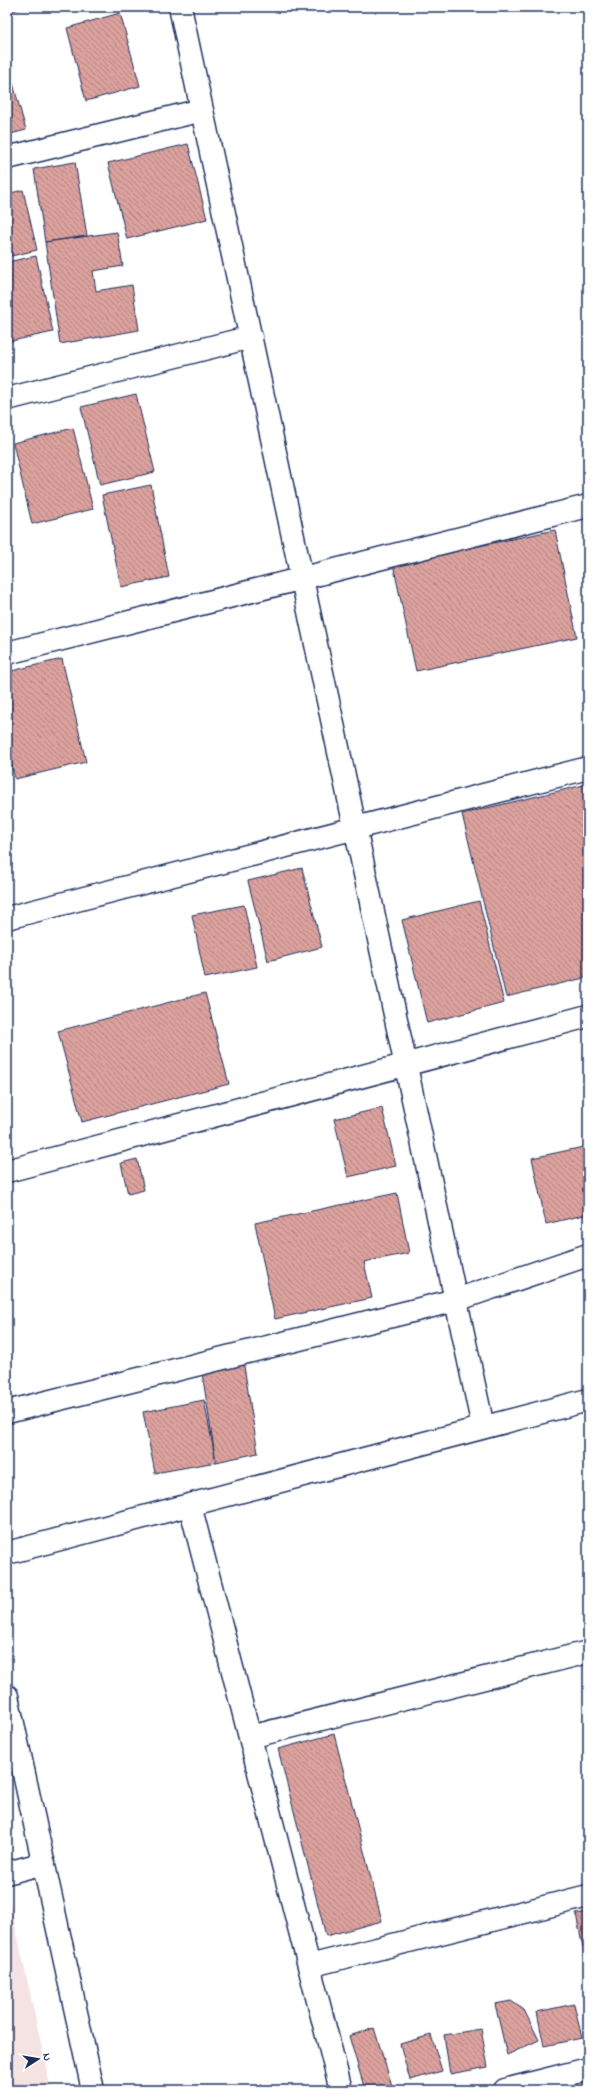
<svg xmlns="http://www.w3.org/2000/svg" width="595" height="2097" font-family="'Indie Flower',sans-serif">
	<defs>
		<pattern id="building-back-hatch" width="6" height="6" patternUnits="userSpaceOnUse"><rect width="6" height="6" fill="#dba19d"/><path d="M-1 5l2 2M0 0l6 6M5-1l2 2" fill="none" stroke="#b18483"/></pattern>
	</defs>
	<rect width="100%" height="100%" fill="#fff"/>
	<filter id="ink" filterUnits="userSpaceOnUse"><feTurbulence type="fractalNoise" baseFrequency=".025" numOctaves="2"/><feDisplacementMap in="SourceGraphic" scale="8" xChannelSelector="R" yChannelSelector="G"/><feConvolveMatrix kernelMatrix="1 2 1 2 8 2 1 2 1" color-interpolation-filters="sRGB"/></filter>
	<g filter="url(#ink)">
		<path fill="#f4e3e2" d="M10,1901L51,2090H7V1902Z"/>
		<path fill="url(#building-back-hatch)" stroke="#1b2f5e" d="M7,7H28L7,12Z
			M120,13L140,86L86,101L67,28Z
			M7,62L26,130L7,135Z
			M188,144L207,219L127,239L108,163Z
			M75,162L87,236L45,242L34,169Z
			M23,190L37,250L7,257V194Z
			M117,232L123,266L93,271L96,291L132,285L139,330L60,344L45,242Z
			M36,256L53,332L7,342V262Z
			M136,394L155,472L100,485L81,407Z
			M73,428L93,509L32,524L13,443Z
			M151,485L169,577L121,587L102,495Z
			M555,530L577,637L416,671L393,564Z
			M62,659L86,762L15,779L7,747V672Z
			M588,784V977L506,997L462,814Z
			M302,868L322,947L268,961L248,881Z
			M479,901L504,1003L427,1023L402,920Z
			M244,905L257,967L205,978L192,915Z
			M205,993L229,1084L82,1122L58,1031Z
			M382,1108L396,1166L348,1177L334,1119Z
			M588,1146V1214L546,1224L532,1158Z
			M137,1159L144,1190L128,1194L121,1163Z
			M397,1193L409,1253L364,1262L372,1298L275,1319L255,1223Z
			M243,1360L258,1453L216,1462L201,1366Z
			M204,1400L216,1462L155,1473L143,1412Z
			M334,1734L382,1921L326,1936L278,1749Z
			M588,1912V1973L576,1914Z
			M511,2001L524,2010L539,2040L507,2055L495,2004Z
			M574,2004L582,2038L544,2046L537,2012Z
			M374,2028L393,2089L390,2090H365L349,2036Z
			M481,2029L488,2067L450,2074L444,2035Z
			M431,2035L442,2071L410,2080L400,2044Z"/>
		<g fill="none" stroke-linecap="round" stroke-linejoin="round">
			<g stroke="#1b2f5e" stroke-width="25">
				<path id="minor" d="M180,7L483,1427
					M7,158L202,110
					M7,399L251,337
					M7,653L588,506
					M7,918L588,768
					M7,1171L588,1016
					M7,1412L456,1300L588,1255
					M190,1505L341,2090
					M7,1553L588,1400
					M7,1696L93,2090
					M250,1737L588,1652
					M7,1873L44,1863
					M309,1966L588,1896
					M505,2090L588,2069"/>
			</g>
			<use href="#minor" stroke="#fff" stroke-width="22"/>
		</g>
	</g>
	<rect width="595" height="2097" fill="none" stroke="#fff" stroke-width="24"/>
	<rect x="12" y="12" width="571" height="2073" fill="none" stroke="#1b2f5e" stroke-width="1.5" filter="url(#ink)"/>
	<g transform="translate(38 2059) rotate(78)" stroke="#ffffff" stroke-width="3" paint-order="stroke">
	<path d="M0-3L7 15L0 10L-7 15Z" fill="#1b2f5e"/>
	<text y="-6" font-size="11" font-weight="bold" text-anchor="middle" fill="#1b2f5e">N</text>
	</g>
</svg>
